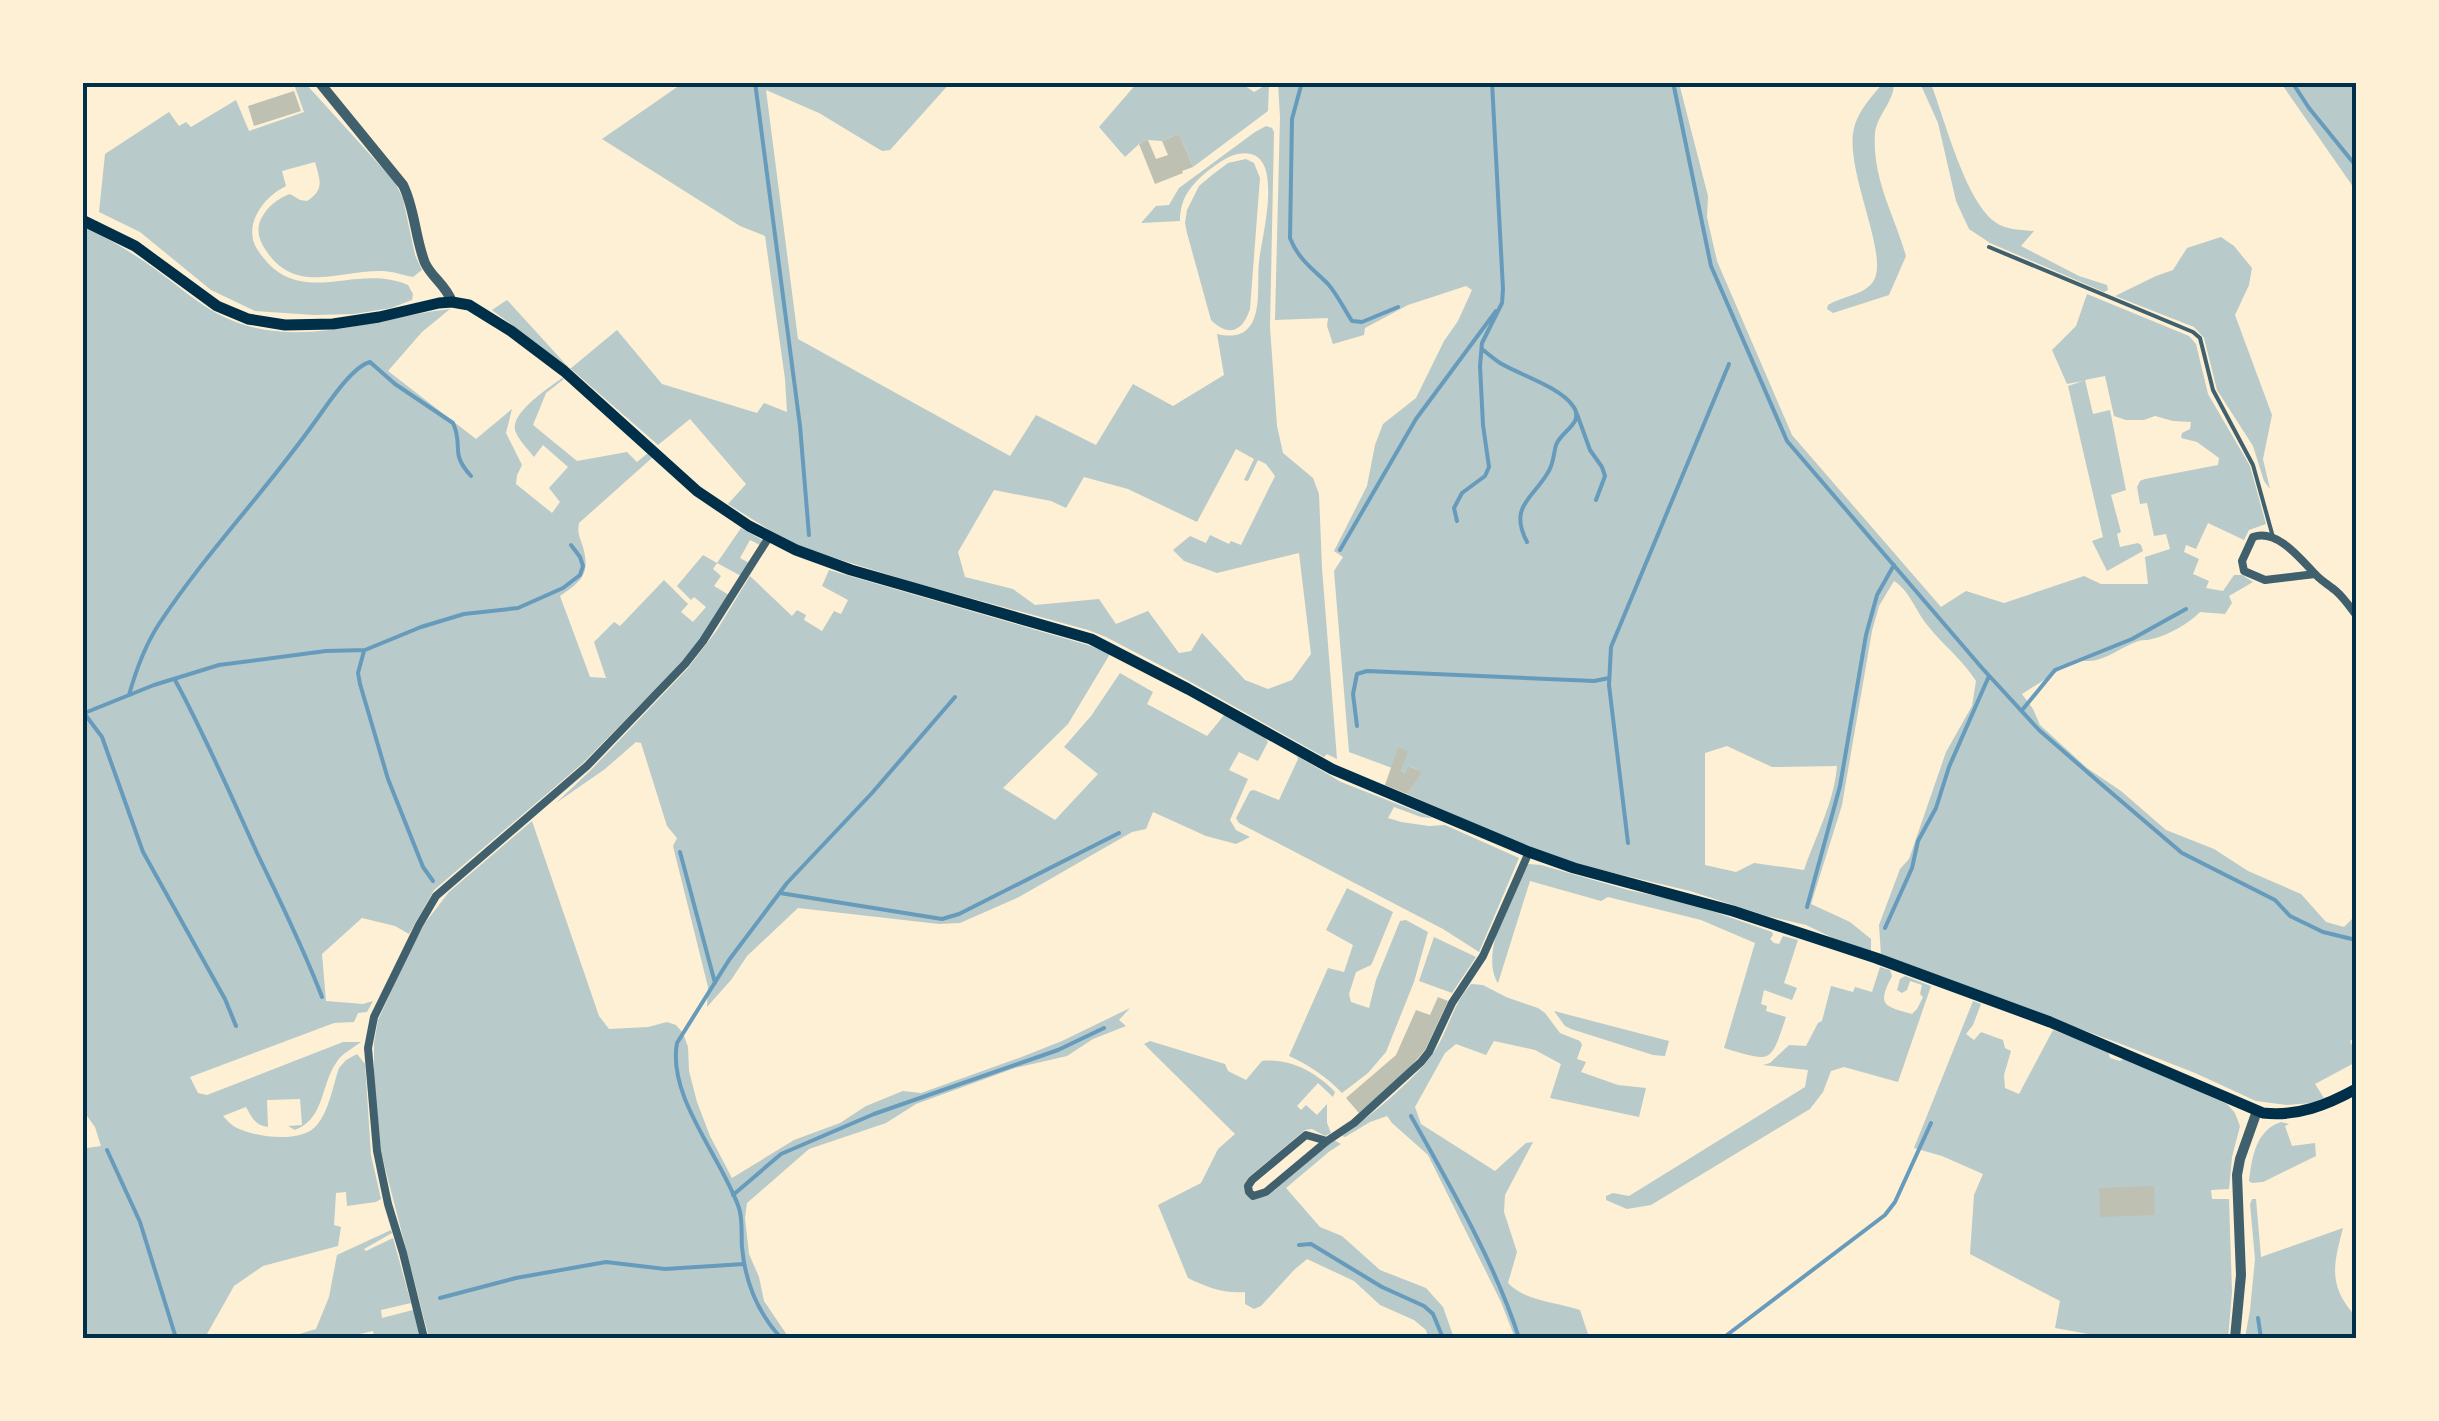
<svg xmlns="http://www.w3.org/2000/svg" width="2439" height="1421" font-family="Ubuntu,sans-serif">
	<rect width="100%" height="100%" fill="#fdf0d5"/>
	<path fill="#b9caca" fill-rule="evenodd" d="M288,83H305L395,182L403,199L415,255L422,270L413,277C402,275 392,271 382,271C338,270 295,296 265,249C259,240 256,229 261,219C267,207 278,198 290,194L300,200L307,201C325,190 320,180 315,162L282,171L286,186C274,192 264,201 258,212C251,223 250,238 257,249C298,313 354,261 408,285L413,294L412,300L391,308L354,314L314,315L255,311L211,290L140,232L99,212L105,154L169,112L179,126L186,122L191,127L236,100L249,131L304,112L295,87Z
		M683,83H950L890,150L882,151L819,113L766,90L798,339L1010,456L1036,415L1096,445L1133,384L1173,406L1224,375L1217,334C1230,337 1244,337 1252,323C1261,306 1257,281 1259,262C1261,240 1283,162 1251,154C1235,150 1221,161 1209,170C1192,184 1180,197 1180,221L1141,223L1156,206L1169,205L1179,188L1255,132L1266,126L1272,128L1274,132L1270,327L1277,426L1283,453L1313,478L1319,494L1322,568L1337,759L1327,754L1324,757L1171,671L1106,637L1088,630L912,582L806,549L771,531L728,504L746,484L690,419L658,445L571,369L492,310L507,300L570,369L617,330L662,384L757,413L764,403L787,412L785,379L765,236L740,226L602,139ZM1236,449L1254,459L1244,480L1248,481L1258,460L1266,464L1275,476L1241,545L1231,541L1229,544L1210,535L1206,543L1190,536L1173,550L1184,561L1217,573L1299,553L1311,654L1292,680L1268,689L1245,680L1202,633L1191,651L1179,653L1148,611L1116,624L1099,599L1035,605L1013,589L965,577L958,552L994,490L1051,501L1066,508L1084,477L1128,489L1197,522Z
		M1137,83H1241L1254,92L1269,83H1276L1269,84L1268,111L1193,167L1179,134L1162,141L1148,140L1139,144L1125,157L1099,127Z
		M1278,83H1679L1708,196L1707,217L1717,261L1792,435L1941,607L1966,591L2004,603L2084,576L2101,584H2148L2145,557L2170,549L2166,534L2154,536L2147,503L2140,504L2137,487L2140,481L2145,479L2218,465L2219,458L2197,442L2181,438L2182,433L2190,429L2191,422L2173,421L2155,416L2144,420H2126L2114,416L2105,376L2085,380L2093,414L2110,410L2126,490L2111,495L2121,532L2117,534L2120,547L2138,543L2141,545L2143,551L2107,571L2092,541L2103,537L2068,386L2083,381L2067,384L2052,350L2076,326L2087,294L2189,336L2196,344L2208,394L2250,466L2266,524L2249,530L2244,540L2208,523L2196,549L2186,545L2184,552L2199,559L2193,574L2209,581L2206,588L2223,591L2234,575H2242L2253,582L2229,596L2232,603L2225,614L2200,612C2188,624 2169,635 2152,639C2145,641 2143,639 2136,642C2116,649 2099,667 2077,659L2022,694L2033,709L2040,725L2087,768L2121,791L2166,830L2214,849L2248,871L2301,894L2326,922L2344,927L2356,915V1037L2350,1041L2356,1054V1062L2315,1084L2324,1098L2312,1103L2287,1105L2256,1101L2195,1073L2121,1044L1881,955L1879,925L1900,869L1909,859L1946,752L1972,706L1976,681C1963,660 1943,645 1928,626C1916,612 1910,591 1894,581L1879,606L1872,631L1842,805L1811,904L1850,922L1871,939V952L1835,939L1806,925L1767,916L1690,891L1576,864L1532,849L1407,794L1421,772L1410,766L1405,773L1401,771L1407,751L1398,748L1392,768L1349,752L1334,571L1343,557L1334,551L1367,486L1375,445L1383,424L1416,398L1444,341L1458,321L1472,290L1466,286L1408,305L1365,328L1364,335L1333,344L1327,326L1328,318L1275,320L1280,117ZM1727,746L1772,767L1837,766C1834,803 1816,835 1804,870L1754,863L1736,872L1705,865V753Z
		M1883,83H1894C1894,102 1877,115 1875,133C1872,179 1894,214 1906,256L1889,295L1833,313L1827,309L1828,305C1842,296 1866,295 1874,280C1889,254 1844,169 1854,128C1858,111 1872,96 1883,83Z
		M1920,83L1931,84C1945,120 1965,200 1995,222C2006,230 2021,230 2034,231L2021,246L2079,276L2107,285L2108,290L2104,292L1990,243L1969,229L1956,201L1938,123Z
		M2281,83H2356V191Z
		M1246,159L1254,163L1260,178L1250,309C1243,331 1229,338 1211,320L1187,233L1185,223L1187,210L1199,186L1212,175L1228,163Z
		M82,226C108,238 131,252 155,269C177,285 199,305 224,317C297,352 376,317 450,309L422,332L388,371L476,439L512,409L506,433L522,465L517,475L516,484L552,513L560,502L549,488L568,467L543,445L534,457C528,449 518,440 515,430C511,412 549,388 562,378L564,379L546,393L533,425L577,461L627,452L637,462L648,453L653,457L579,523C577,534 580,537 583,547C591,575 580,582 560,596L590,677L606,678L594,642L614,622L620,626L664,580L688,604L681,612L693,622L706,607L694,597L691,600L677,586L703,555L717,563L741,528L762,540L760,545L750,540L740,558L749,563L741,576L717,563L713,569L721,576L714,586L729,595L700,640L681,663L583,763L434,890L409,934L395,926L362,918L322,954L326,1001L363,1004L373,1001L367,1012L358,1013L354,1022L334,1023L190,1077L198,1093L207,1095L343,1042H361C353,1048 341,1054 336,1063C320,1087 325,1118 295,1130L288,1126L302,1125L300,1099L267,1100L268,1127C255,1125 252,1118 246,1107L223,1116C227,1120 230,1124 235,1127C253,1137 300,1144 316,1126C329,1112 333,1085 339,1068L346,1060L357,1054L365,1064L371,1155L381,1199L376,1202L347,1206L346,1192L336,1193L334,1225L341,1227L338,1246L263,1266L234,1286L207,1334L209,1338H83V1145H86L87,1148L101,1146L95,1127L82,1109Z
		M2221,237L2234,246L2252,268L2249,285L2235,315L2272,415L2263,459L2270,489L2264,481L2253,446L2217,390L2204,338L2194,327L2115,296L2156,276L2173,270L2187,248Z
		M829,570L1091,646L1110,654L1068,724L1003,788L1055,820L1098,774L1064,747L1091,716L1120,673L1153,692L1147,704L1207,736L1225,714L1262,734L1268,742L1258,761L1239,752L1229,770L1248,779L1230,820L1236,830L1250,837L1236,844L1206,836L1153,812L1146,829L1132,832L1019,897L960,923L939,924L798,908L747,956L731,980L707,1007L708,987L673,846L677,838L667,826L641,743L636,742L605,769L556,803L591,770L688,668L717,630L750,576L792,616L797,610L806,615L804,620L822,631L834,611L841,614L848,600L822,586Z
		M1297,756L1341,782L1433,818L1421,817L1394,807L1388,818L1401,822L1429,826L1445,825L1519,858L1479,952L1443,929L1239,823L1236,818L1250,791L1254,790L1279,800L1298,759Z
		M532,821L599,1016L609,1029L648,1027L667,1022L676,1025L683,1033L688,1047L689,1071L697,1102L710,1136L732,1178L794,1140L840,1123L866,1106L903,1091L921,1093L1019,1058L1062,1041L1130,1008L1119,1020L1126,1026L1093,1039L1067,1056L1015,1068L916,1104L886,1123L809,1149L747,1203L745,1218L749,1254L759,1277L764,1301L789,1338H429L381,1152L374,1082V1043L378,1020L408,955L425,923L449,892Z
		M1528,864L1541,865L1628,890L1689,903L1772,932L1773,935L1770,939L1774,943L1779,944L1783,936L1798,940L1784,983L1797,988L1792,1000L1764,990L1761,1004L1767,1006L1766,1011L1786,1017C1770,1065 1772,1062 1724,1048L1755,943L1701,920L1608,897L1601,901L1530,881L1498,983C1479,954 1512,895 1524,866Z
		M1347,888L1393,912L1373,961L1371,965L1356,972L1349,994L1351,1002L1369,1008L1376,980L1400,921L1406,920L1428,932L1414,982L1386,1052L1368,1073L1342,1093C1327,1077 1309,1065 1289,1056L1328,968L1344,972L1353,945L1326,930Z
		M1434,937L1476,957L1452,993L1419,981Z
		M1880,967L1890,970L1892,976C1877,1005 1883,1006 1912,1014L1917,1009L1923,997L1920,994L1922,985L1910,981L1907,990L1902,993L1897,990L1900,979L1905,976L1931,986L1898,1082L1844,1067L1831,1071L1823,1092L1810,1109L1651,1205L1627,1209L1606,1200V1196L1613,1193L1629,1196L1805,1087L1808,1070L1763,1065L1770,1063L1789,1045L1806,1046L1818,1023L1822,1021L1831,986L1853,992L1855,987L1872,992Z
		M1471,984L1483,985L1506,997L1538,1008L1545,1013L1560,1033L1580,1041L1582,1045L1577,1059L1586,1062L1581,1072L1618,1085L1646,1088L1639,1117L1550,1098L1561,1064L1535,1050L1494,1041L1486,1055L1456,1044L1445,1053L1415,1107L1421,1124L1495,1171L1526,1143L1533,1142L1505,1195L1504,1212L1517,1252L1508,1283C1526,1302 1557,1302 1580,1310L1588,1334L1587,1338H1515L1501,1302L1428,1155L1392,1123L1387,1116L1370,1122L1345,1137L1342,1136C1368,1118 1414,1080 1432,1055C1448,1033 1452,1005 1471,984Z
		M1973,1001L1981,1004L1973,1025L1966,1034L1974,1040L1981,1032L2003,1040L2005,1048L2011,1051L2004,1075L2005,1088L2019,1094L2053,1030L2108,1051L2110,1058L2120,1061L2125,1058L2227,1104L2235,1113L2240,1126L2232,1157L2229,1189L2211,1190L2212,1199H2229L2232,1292L2228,1338H2111L2055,1328L2060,1301L1970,1254L1974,1195L1983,1174L1942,1156L1914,1148Z
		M1554,1011L1669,1041L1665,1056L1653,1055L1571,1029L1565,1026Z
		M1150,1041L1225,1064L1228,1071L1246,1080L1262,1061C1290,1058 1316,1072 1335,1092L1333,1097L1318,1083L1297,1106L1301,1110L1306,1105L1317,1115L1327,1104V1123L1331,1133L1325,1136L1312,1129L1305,1130L1249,1177L1245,1184V1194L1252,1199L1268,1196L1327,1145L1334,1140L1341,1144L1330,1151L1286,1188L1320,1227L1342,1236L1380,1270L1426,1288L1443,1307L1454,1338H1428L1426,1330L1414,1320L1380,1305L1354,1281L1307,1259L1294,1270L1261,1306L1254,1309L1245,1304V1292C1225,1294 1206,1287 1188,1278L1158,1205L1201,1183L1218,1149L1235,1134L1144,1044Z
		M2281,1122L2289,1124L2285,1126L2292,1146L2315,1143L2316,1156L2263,1182L2252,1183L2249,1181C2252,1157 2256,1130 2281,1122Z
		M2252,1199H2256L2261,1257L2343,1228C2333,1266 2328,1286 2356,1317V1338H2245L2250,1310L2255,1259L2250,1204Z
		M391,1230L392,1233L364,1249L366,1251L393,1238L411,1303L381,1310L382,1318L413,1310L420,1338H375L373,1331L342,1338H286L316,1329L329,1297L337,1255Z"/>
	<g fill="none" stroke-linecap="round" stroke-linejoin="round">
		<path stroke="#669bbc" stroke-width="4" d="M755,82L800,426L809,535
			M1302,82L1292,119L1290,238C1298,259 1313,269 1328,284C1337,294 1344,309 1352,321L1362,322L1398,307
			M1673,82L1711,266L1787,441L1982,668L2039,730L2100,783L2182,853L2275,900L2290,916L2323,932L2356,940
			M2292,82L2309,108L2356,166
			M1482,349C1488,354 1494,359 1500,363C1520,375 1560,387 1573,406C1577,411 1577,416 1575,421C1570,430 1560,435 1556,445C1553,456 1554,464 1547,474C1531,500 1509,507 1527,542
			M1577,414L1590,450L1602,467L1605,476L1596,500
			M1457,521L1454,508L1462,493L1485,476L1489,467L1483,425L1480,366L1482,343L1502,303L1503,289L1492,82
			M1340,550L1416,419L1496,311
			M364,651L358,673L360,684L388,779L423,867L433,881
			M175,680C206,737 231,796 258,855C281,903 303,947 322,997
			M129,695C136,670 144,647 159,624C205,554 265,492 314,423C326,407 351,367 370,362L395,384L453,423C464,447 449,452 471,476
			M2023,709L2055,670L2132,639L2186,609
			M84,713L102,737L143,852L225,999L236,1026
			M82,714L154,685L219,665L326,651L365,650L421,627L464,614L518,608L563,588L580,575L583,566L580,557L571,545
			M1357,726L1353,694L1357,674L1367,671L1594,681L1609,678
			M1628,843L1609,685L1611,647L1729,364
			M680,852L715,983
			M780,893L942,919L959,914L1119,833
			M1807,907L1840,786L1866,635L1877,595L1894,565
			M1885,928L1912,868L1918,841L1936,808L1949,767L1989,676
			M1411,1116C1450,1186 1495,1263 1519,1338
			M107,1150L140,1222L176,1338
			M733,1195L781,1154L874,1114L1058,1050L1104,1028
			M1299,1245L1311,1244L1382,1287L1424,1306L1433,1314L1443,1338
			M440,1298L516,1278L606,1262L665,1269L744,1264
			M2258,1318L2261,1338
			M781,1338C758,1313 745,1281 742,1247C741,1235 743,1220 739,1208C722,1158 667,1097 677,1043L729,960L787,883L872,793L955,697
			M1723,1338L1885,1215L1895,1202L1931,1123"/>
	</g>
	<path fill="#bec0b2" d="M294,91L301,111L254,126L248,106Z
		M1179,134L1193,167L1182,171L1183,173L1155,184L1139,144L1148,140L1156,159L1168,155L1162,141Z
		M1398,747L1408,751L1401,771L1405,773L1409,766L1422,772L1407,794L1385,785Z
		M1438,997L1448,1001L1425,1050L1411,1066L1359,1113L1346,1098L1396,1055L1416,1010L1430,1015Z
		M2154,1186L2155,1215L2100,1217L2099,1188Z"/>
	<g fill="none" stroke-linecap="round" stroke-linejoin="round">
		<path stroke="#3f606c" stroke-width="4" d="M1989,247L2193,332L2200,338L2213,390L2253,465L2273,537"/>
		<path stroke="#3f606c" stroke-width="8" d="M2315,574L2265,580L2244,571L2242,561L2253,537C2278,528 2302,561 2317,576C2322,581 2330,586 2336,591C2344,598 2350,607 2356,615
			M1327,1141L1306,1135L1252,1180L1248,1186L1249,1192L1253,1196L1266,1192L1327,1141L1354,1123L1421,1062L1429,1052L1452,1003L1483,956L1529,852
			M424,1338L403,1253L388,1204L377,1151L368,1048L374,1017L419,925L436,896L587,766L685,664L703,641L769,537"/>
		<path stroke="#3f606c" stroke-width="10" d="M319,82L403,185C415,209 415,238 425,263C432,278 446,285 452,302
			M2235,1338L2241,1275L2237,1175L2240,1159L2257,1111"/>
		<path stroke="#003049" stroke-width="11" d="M82,220L135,246L217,306L248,319L285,325L333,324L379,317L439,303L452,302L469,305L511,331L564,371L697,491L749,526L796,550L851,570L1091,639L1188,689L1332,769L1529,852L1574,868L1733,911L1876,958L2050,1022L2263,1113C2297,1117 2327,1105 2356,1089"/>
	</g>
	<rect width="2439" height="1421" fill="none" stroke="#fdf0d5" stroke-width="170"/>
	<rect x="85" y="85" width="2269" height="1251" fill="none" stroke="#003049" stroke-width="4"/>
</svg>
